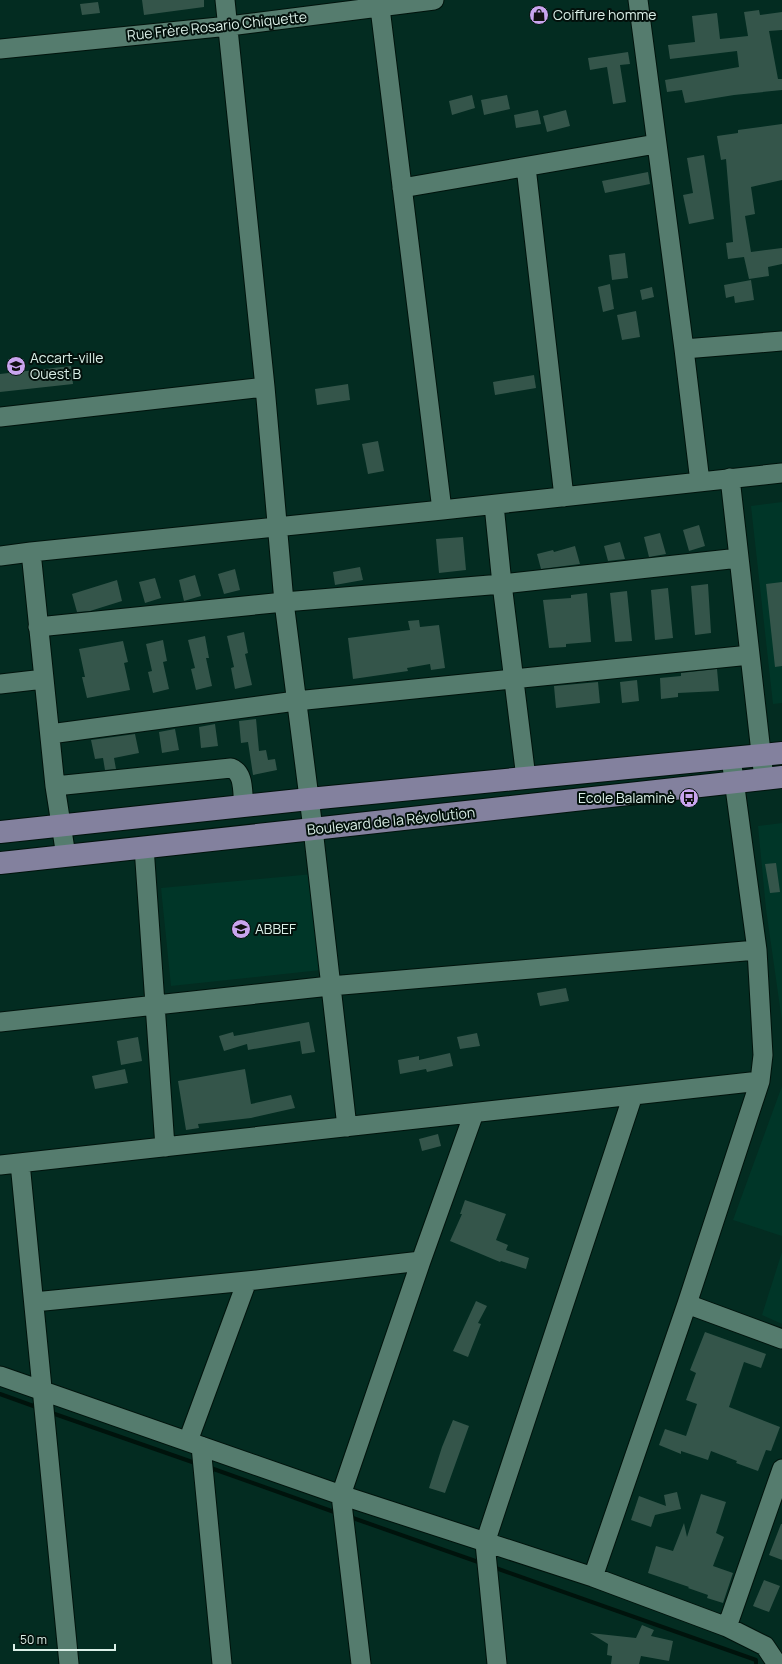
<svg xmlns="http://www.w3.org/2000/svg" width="782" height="1664" font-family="Manrope,sans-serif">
	<rect width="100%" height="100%" fill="#032c21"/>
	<path fill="#003628" d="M782,502V703L773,704L751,506Z
		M782,823V1021L766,909L758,826Z
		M313,874L321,970L171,986L161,888Z
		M782,1086V1236L733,1220Z
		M782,1252V1324L762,1315Z"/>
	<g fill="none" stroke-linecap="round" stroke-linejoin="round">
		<path stroke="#00130c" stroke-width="4" d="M0,1394L39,1408
			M49,1412L198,1464
			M208,1467L337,1513
			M350,1517L481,1563
			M493,1567L756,1660V1664"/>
	</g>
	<path fill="#34554a" d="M142,0H204V7L144,15Z
		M98,2L100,13L82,15L80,4Z
		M759,10L760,15L782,12V30L769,31L778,79H782V90L734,95L685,103L682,90L667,92L665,80L739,67L737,51L670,59L668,45L695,42L692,16L717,13L720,39L748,36L744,12Z
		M628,52L630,64L620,65L626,102L613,104L607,67L590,70L588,58Z
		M472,95L475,108L452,115L449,101Z
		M507,95L510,109L484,115L481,100Z
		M538,110L541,124L516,128L514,115Z
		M566,110L570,126L547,132L543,116Z
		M782,124V180L751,187L755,214L745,216L751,252L782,248V264L768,267L769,276L749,279L744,257L728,259L726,243L733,242L726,159L721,160L717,136L738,133V130Z
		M704,155L714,219L689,224L683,195L693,193L687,158Z
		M648,172L650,184L605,193L602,181Z
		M625,253L628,278L612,280L609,255Z
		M751,280L754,300L735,303L734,296L726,298L724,285Z
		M610,284L614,309L603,312L598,287Z
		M652,287L654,297L642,300L640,290Z
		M636,311L640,337L622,340L617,315Z
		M71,366L73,384L0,392V374Z
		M534,375L536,388L495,395L493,382Z
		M348,384L350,400L317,405L315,389Z
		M378,441L384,471L368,474L362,444Z
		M699,525L705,546L689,551L683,530Z
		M660,533L666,554L649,557L644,537Z
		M463,537L466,570L439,573L436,539Z
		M620,542L625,559L608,561L604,546Z
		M575,546L580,564L541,569L537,554L553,550L554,552Z
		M360,567L363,580L335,585L333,572Z
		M235,569L240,590L224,594L218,574Z
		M195,575L201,596L184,601L179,580Z
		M155,578L161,598L145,603L139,582Z
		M117,580L122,601L90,611L77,612L72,594Z
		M782,582V666L775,667L766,584Z
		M708,584L711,633L695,635L691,586Z
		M668,588L673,638L655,640L651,590Z
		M627,591L632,641L615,642L610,593Z
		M587,593L591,642L566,644V647L549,648L543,600L571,598V595Z
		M419,620L420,627L439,625L445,668L431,670L430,664L407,668L408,671L353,679L348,638L410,630L408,621Z
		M244,632L248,653L245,654L252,685L235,689L231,668L234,667L227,636Z
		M205,636L209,658H206L212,686L196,690L191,669L195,668L188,640Z
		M163,640L167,661L163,662L169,689L153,693L148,672L152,671L146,644Z
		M123,641L128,662L124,663L130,690L87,698L82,677H85L79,649Z
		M717,669L719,691L678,693V697L661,699L660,678L681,676V673Z
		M637,680L639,701L622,703L620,682Z
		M598,682L600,703L556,708L554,686Z
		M256,719L259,751L266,750L268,760L275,759L277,770L253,775L248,742L241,743L239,721Z
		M215,724L218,746L201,748L199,727Z
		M175,729L179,750L162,753L159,732Z
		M135,734L139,753L114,758L116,769L105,770L103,758L95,759L91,740Z
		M776,863L780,892L770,893L765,864Z
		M566,988L569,1001L540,1006L537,993Z
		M309,1022L315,1052L302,1054L300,1041L248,1050L247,1044L224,1051L219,1036L233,1032L234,1036Z
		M477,1033L480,1046L460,1049L457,1037Z
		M138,1037L142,1061L121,1065L117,1041Z
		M450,1053L453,1066L427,1072L426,1069L400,1074L398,1060L419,1056V1060Z
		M125,1069L128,1083L95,1089L92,1076Z
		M245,1069L251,1104L291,1095L295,1108L251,1118L198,1124L199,1128L186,1130L178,1081Z
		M438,1134L441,1146L422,1151L419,1139Z
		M465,1200L506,1214L496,1240L508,1245L506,1250L529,1258L526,1269L501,1261L500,1262L450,1241L462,1214H460Z
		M476,1301L487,1306L478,1323L481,1324L468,1357L453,1351Z
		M705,1332L766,1354L761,1368L744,1362L729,1407L780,1427L771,1451L766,1450L758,1471L736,1463L737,1461L711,1451L708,1460L681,1451V1454L659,1445L665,1429L686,1436L697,1404L686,1400L696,1373L690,1370Z
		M453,1420L469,1426L445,1493L429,1488L442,1447Z
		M677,1492L681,1509L655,1515L651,1527L631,1520L639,1496L666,1506L664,1495Z
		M701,1494L726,1502L716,1533L724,1537L713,1566L733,1573L723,1603L707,1598L708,1595L688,1588L689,1587L648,1573L656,1546L673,1551L684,1523L687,1537Z
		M781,1524H782V1560L769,1555Z
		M764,1580L780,1586L769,1612L753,1606Z
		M642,1625L654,1630L651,1636L673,1641L669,1661L641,1656L639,1664H611L612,1656L607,1655L608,1644L590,1633L636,1638Z"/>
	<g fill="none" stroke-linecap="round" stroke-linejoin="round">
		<g stroke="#00130c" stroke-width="21">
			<path id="minor" d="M225,0L265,387L284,602L313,829L347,1127
				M638,0L684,349L700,482
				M380,8L442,510
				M0,49L229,26L434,0
				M526,167L564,497
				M402,188L656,144
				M684,349L782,341
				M0,417L265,387
				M730,478L764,779
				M494,505L502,584L526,778
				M31,552L55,786L231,768C245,773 242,793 244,806
				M0,556L31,552L442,510L782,473
				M38,627L284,602L502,584L739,558
				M0,684L44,679
				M50,734L296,701L750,655
				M55,786L66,856
				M144,847L165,1147
				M0,1022L330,986L757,950
				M20,1163L69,1664
				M0,1165L760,1081
				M34,1302L247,1281L421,1261
				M687,1304L782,1339
				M0,1376L341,1495L593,1577L727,1627L765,1646L775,1661L776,1664
				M188,1441L247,1281
				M201,1446L222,1664
				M593,1577L687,1304L760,1081L763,1055L757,950L731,758
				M727,1627L782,1469
				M361,1664L341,1495L421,1261L474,1113
				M497,1664L485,1543L633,1095"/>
		</g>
		<g stroke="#00130c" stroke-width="24">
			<path id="major" d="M0,832L309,799L782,753
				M0,863L313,829L782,777"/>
		</g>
		<use href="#minor" stroke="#557c6e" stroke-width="19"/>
		<use href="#major" stroke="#83819e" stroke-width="22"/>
	</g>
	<defs>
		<g id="shop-disc" transform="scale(1)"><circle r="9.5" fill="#c9a5ee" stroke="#03110c"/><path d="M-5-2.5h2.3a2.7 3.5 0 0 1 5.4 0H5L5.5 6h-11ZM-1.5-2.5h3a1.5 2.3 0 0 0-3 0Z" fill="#111"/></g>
		<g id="school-disc" transform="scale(1)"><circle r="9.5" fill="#c9a5ee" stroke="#03110c"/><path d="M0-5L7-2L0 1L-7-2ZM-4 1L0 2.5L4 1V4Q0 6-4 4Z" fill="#111"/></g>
		<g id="bus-disc" transform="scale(1)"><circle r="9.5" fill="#c9a5ee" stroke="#03110c"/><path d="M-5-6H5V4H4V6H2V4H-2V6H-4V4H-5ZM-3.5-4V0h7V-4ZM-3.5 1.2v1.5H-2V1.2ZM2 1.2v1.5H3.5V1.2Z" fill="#111"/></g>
	</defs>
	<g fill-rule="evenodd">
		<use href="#shop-disc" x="539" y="15"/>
		<use href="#school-disc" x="16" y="366"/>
		<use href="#bus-disc" x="689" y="798"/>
		<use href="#school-disc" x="241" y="929"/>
	</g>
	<g text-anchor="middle" stroke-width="4" stroke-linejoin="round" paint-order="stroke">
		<g font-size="14" fill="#daefe7" stroke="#03110c" text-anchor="start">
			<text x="553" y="20">Coiffure homme</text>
			<text x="30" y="363">Accart-ville<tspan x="30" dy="16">Ouest B</tspan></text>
			<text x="675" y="803" text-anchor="end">Ecole Balaminè</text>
			<text x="255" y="934">ABBEF</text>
		</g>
		<g font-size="14" fill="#daefe7" stroke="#03110c">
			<text transform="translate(217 26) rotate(-6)" y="5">Rue Frère Rosario Chiquette</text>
			<text transform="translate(391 821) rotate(-6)" y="5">Boulevard de la Révolution</text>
		</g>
	</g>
	<path d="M14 1644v6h101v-6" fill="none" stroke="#daefe7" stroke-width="2"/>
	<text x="20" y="1644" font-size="12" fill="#daefe7" stroke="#03110c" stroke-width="3" paint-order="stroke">50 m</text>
</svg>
